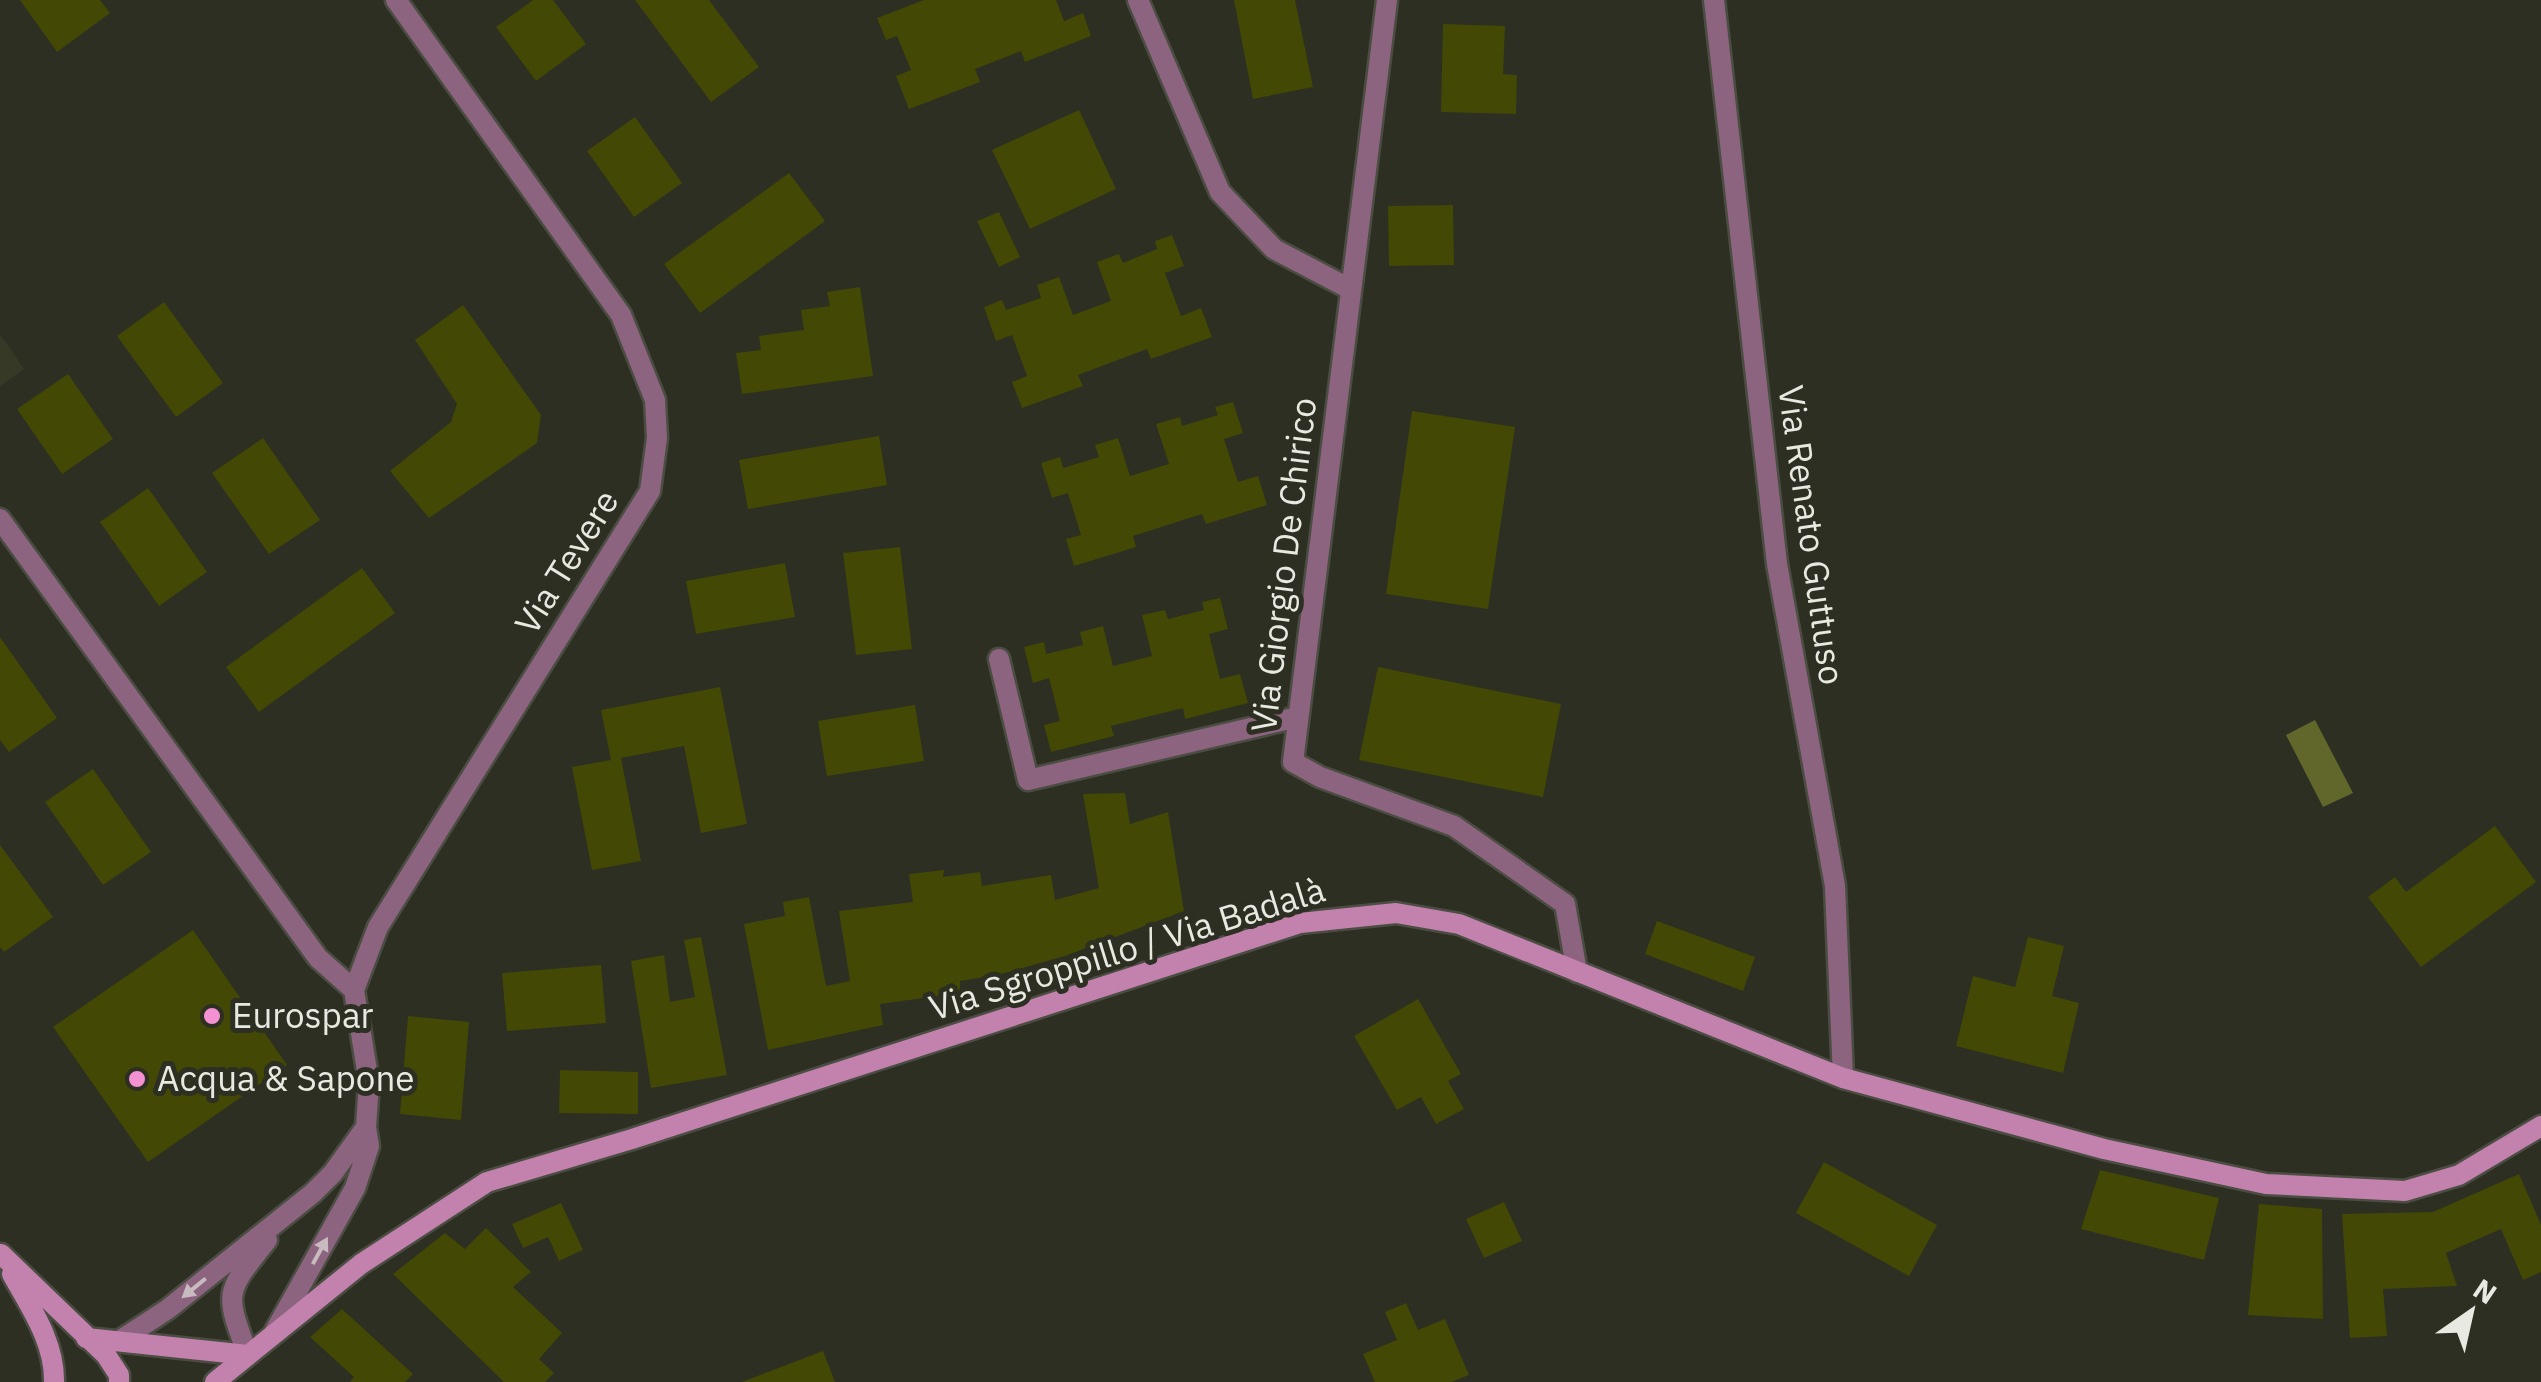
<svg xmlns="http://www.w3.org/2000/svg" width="2541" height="1382" font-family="'IBM Plex Sans',sans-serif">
	<rect width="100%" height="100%" fill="#2d2f23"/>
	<path fill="#373927" d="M0,334L24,369L0,386Z"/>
	<path fill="#61672a" d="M2315,720L2353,793L2323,807L2286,735Z"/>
	<path fill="#434804" d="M20,0H100L110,13L57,52Z
		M533,0H553L586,44L536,81L496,27Z
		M635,0H709L759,67L711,102Z
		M924,0H1056L1064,21L1083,13L1091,36L1025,62L1021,51L975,69L980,82L909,109L896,76L911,70L897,36L886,40L877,18Z
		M1234,0H1295L1313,87L1253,99Z
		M1443,24L1505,26L1503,74L1517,75L1516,114L1441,112Z
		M1079,110L1116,189L1030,229L992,150Z
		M635,117L682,183L634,217L587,151Z
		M789,173L825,221L700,313L664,264Z
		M1453,205L1454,265L1389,266L1388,206Z
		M999,212L1020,257L999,267L977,221Z
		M1172,235L1184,266L1165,273L1181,316L1201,308L1212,337L1151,359L1147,349L1078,375L1083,386L1022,408L1012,382L1027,376L1012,335L996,341L984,307L1002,300L1006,310L1041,298L1037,285L1059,277L1073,315L1111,301L1097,262L1119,254L1123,263L1157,249L1155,241Z
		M860,287L873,376L742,394L736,353L761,350L759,336L804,330L801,310L830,306L827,292Z
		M164,302L223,383L176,417L117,336Z
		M463,305L541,415L537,443L429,518L390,471L451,422L457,404L415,340Z
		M68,374L113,439L62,474L17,409Z
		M1233,402L1243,433L1224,439L1238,482L1258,476L1267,505L1206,524L1202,514L1133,536L1136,547L1074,566L1066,539L1081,535L1068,493L1052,498L1041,463L1060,457L1063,468L1099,457L1095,445L1118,438L1130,476L1169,464L1156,424L1180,417L1182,426L1218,415L1215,407Z
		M1412,411L1515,427L1488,609L1386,594Z
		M879,436L887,485L748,509L739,460Z
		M263,438L320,520L269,554L212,473Z
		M148,488L207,572L159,606L100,522Z
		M900,547L912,649L856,655L843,553Z
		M785,563L795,617L696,634L686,581Z
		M362,568L395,613L259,712L226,667Z
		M1220,598L1228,629L1209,634L1220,679L1240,674L1248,703L1185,719L1183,708L1111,726L1114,736L1051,752L1044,725L1060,721L1049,678L1033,683L1024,647L1044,642L1046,654L1083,645L1080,632L1103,626L1113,666L1152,656L1142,615L1165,610L1168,619L1204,610L1202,602Z
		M0,637L57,718L9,752L0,740Z
		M1378,667L1561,704L1543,797L1359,760Z
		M720,687L747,824L701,833L684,746L621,758L641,861L592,870L572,767L611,760L601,710Z
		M915,705L924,761L827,776L818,721Z
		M93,769L151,852L103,885L45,802Z
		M1125,793L1130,824L1168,812L1184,911L1065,956L997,975L960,981V993L880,1004L883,1025L768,1050L744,924L785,916L783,902L809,897L826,986L850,981L839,911L913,902L909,874L944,870L943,877L980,872L982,886L1051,875L1055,900L1099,888L1083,794Z
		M2495,826L2536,882L2421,967L2368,897L2395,877L2406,892Z
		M0,845L53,917L4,952L0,947Z
		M1657,921L1755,957L1743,991L1645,954Z
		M193,930L287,1065L148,1162L53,1027Z
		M701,937L727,1075L651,1088L631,961L664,955L670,1002L695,997L684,940Z
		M2028,937L2064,946L2052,996L2079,1003L2063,1073L1956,1046L1973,976L2015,987Z
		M601,965L606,1023L507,1031L502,973Z
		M1418,999L1461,1074L1448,1081L1464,1109L1436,1124L1421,1097L1397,1110L1354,1036Z
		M408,1016L469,1022L461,1120L400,1114Z
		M560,1070L638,1072V1114L559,1113Z
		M1824,1162L1937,1225L1909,1276L1796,1213Z
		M2100,1170L2219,1198L2204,1260L2081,1229Z
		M2519,1174L2541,1225V1272L2523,1280L2501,1229L2446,1253L2457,1286L2383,1289L2387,1336L2350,1338L2342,1214L2433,1212Z
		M1504,1202L1522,1241L1484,1258L1466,1219Z
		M561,1203L583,1250L559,1261L548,1237L523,1248L512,1224Z
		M2259,1204L2322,1209L2323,1319L2248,1315Z
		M486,1228L531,1272L513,1287L562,1333L539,1359L554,1373L545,1382H504L393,1274L445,1233L465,1249Z
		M1406,1303L1418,1330L1445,1319L1469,1375L1451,1382H1375L1363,1354L1397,1340L1385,1312Z
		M342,1309L413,1374L405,1382H350L354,1377L310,1337Z
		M823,1351L835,1382H742Z"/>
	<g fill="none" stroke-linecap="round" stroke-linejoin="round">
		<g stroke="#4b4d42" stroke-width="25">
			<path id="street" d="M1138,0L1220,192L1274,249L1350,289
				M1387,0L1293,762L1320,777L1454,826L1565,904L1577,972
				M1714,0L1777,564L1835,886L1843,1078
				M0,519L318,958L354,990
				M999,659L1028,780L1298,717
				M275,1331L355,1188L369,1146L366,1127L369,1083L354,990L378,927L650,491L657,438L655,400L621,315L396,0
				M119,1341L168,1309L313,1193L333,1173L366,1127
				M248,1355C224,1291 225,1293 267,1240"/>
		</g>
		<g stroke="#4b4d42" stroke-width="25">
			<path id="secondary" d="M1,1254L106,1355L119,1375V1382
				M12,1274C30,1307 55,1342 54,1382
				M86,1338L248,1355
				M215,1382L361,1264L487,1182L632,1139L1300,923L1396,913L1459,924L1843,1078L2104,1149L2266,1184L2405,1191L2459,1175L2541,1126"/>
		</g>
		<use href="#street" stroke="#8d647f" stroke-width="20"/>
		<use href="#secondary" stroke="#c382ad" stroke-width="20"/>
	</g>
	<defs><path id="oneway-solid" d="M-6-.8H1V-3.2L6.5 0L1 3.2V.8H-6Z" transform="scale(2.5)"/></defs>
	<g fill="#c8bbbf">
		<use href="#oneway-solid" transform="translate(320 1251) rotate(-61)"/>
		<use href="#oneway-solid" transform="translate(194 1288) rotate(141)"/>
	</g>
	<g fill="#f491d3" stroke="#2d2f23" stroke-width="4">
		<circle cx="212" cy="1016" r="10"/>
		<circle cx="137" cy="1079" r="10"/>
	</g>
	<g text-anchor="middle" stroke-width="10" stroke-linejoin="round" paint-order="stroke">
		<g font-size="35" fill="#e8eae2" stroke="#2d2f23">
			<text transform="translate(1811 535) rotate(82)" y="12">Via Renato Guttuso</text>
			<text transform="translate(567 562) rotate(-58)" y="12">Via Tevere</text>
			<text transform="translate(1284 565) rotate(-83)" y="12">Via Giorgio De Chirico</text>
			<text transform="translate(1127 949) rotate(-17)" y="12">Via Sgroppillo / Via Badalà</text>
		</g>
		<g font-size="35" fill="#e8eae2" stroke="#2d2f23" text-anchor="start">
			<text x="232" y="1028">Eurospar</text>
			<text x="157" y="1091">Acqua &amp; Sapone</text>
		</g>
	</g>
	<g transform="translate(2471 1312) rotate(34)" stroke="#2d2f23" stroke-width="8" paint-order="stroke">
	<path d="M0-8L18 38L0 25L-18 38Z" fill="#e8eae2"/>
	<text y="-15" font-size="28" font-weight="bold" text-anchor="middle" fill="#e8eae2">N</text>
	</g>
</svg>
